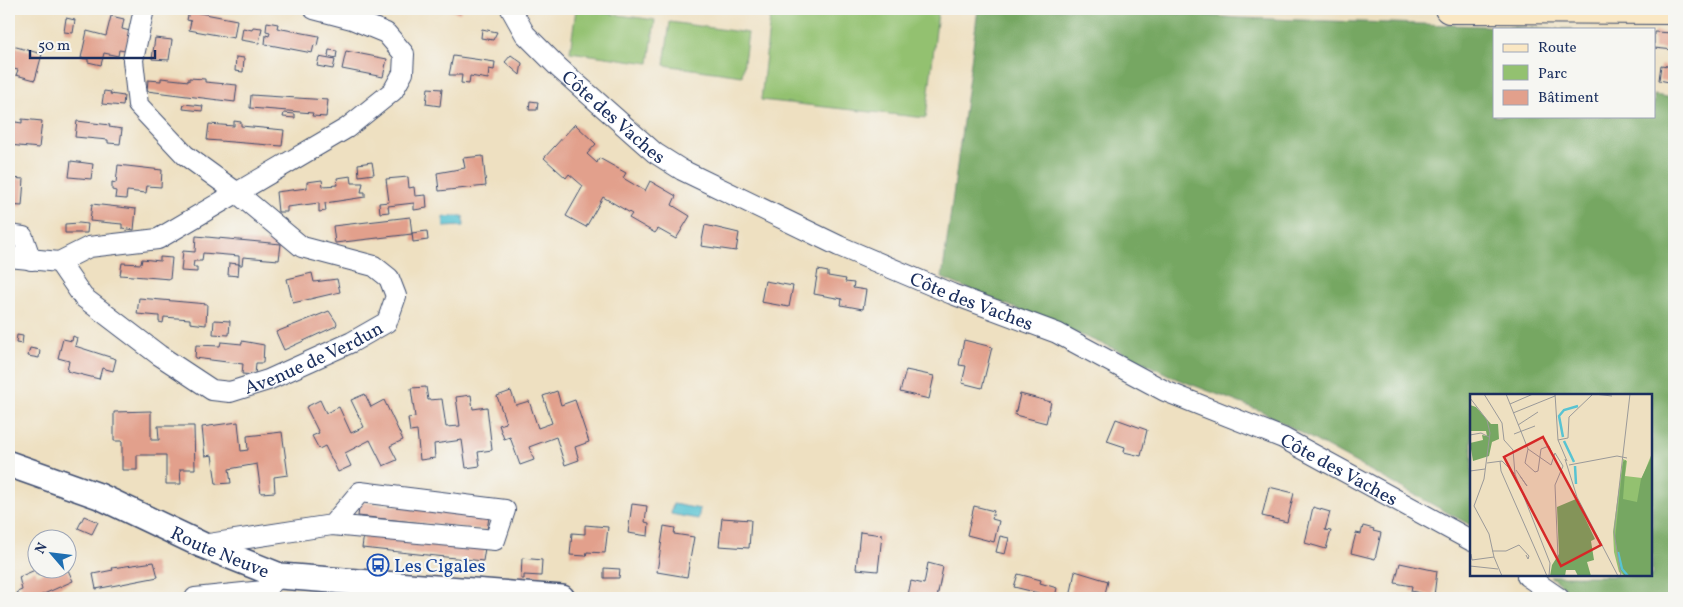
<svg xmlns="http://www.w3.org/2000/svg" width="1683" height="607" font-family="Vollkorn,serif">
	<rect width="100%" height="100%" fill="#f6f6f2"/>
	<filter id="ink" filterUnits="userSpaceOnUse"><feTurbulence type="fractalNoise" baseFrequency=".02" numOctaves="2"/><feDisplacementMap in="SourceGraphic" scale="10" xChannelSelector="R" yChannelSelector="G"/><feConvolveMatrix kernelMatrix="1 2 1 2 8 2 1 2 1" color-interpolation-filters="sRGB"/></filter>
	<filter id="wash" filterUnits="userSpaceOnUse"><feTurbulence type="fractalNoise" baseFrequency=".0096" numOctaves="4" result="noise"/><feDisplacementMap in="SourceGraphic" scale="20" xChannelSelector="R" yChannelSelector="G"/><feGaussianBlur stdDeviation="1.12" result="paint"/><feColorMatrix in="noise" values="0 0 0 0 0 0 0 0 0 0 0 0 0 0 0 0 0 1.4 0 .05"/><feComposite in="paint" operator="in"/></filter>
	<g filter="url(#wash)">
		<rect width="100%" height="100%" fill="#eee0c1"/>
		<path fill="#93c170" stroke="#577867" d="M576,9L655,20L649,63L570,52Z
			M771,9H910L938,12L926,118L761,100Z
			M670,22L748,33L742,76L664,65Z"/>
		<path fill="#76a762" stroke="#486b60" d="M978,9H1109L1240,18L1572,29H1494V116H1654V95L1674,98V598H1569L1566,589L1550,576H1652V396H1472V526L1261,411L1177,379L1122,352L942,278Z"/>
		<path fill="#58c3d2" stroke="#3a7998" d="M463,216L464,226L444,227L443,217Z
			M673,504L700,509L698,519L671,514Z"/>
		<g id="blocks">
			<path fill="#e2a08c" d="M93,9H116L115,14Z
				M444,9H461L460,13Z
				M189,11L237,20L234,38L189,30L191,21L187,20Z
				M111,16L124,19L122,29L130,31L125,51L119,50L118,56L104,53L101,65L88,62V59L81,58L87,31L106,36Z
				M66,18L75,20L73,33L64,32Z
				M267,22L278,24L277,28L319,36L317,46L314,45L312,53L265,44L266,35L269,36L270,32L266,31Z
				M253,27L262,28L259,43L241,40L243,28L252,30Z
				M482,29L497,32L493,40L481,38Z
				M1654,32L1674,33V50L1654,48Z
				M155,38L172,40L169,60L152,59Z
				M9,45L42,54L35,80L16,75L18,70L9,68Z
				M329,50L337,51L336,58L328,56Z
				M346,51L387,59L383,77L342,69Z
				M511,55L522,63L520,75L505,62Z
				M453,56L495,62L494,70L489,69L488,79L470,76L469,84L461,83L462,75H449Z
				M236,57L244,58L243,72L235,71Z
				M319,57L335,60L333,69L317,66Z
				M1661,65L1674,67V83L1659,80Z
				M161,78L189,81V78L205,79V82L237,85L235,102L147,91L148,80L161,81Z
				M428,88L442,89L440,106L426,104Z
				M104,91L111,92L110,94L124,96L123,106L102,104Z
				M251,95L328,100L326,117L312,116L313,113L250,108Z
				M530,101L538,102L537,110H529Z
				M184,104L203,106L202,111L183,109Z
				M284,113L295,114V118L283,117Z
				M22,119L42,121L39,148L9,145V121L22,123Z
				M77,121L110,125L109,127L122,129L120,144L108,143V140L75,137Z
				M234,121L241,122V126L284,130L282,146L207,140L209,124L234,126Z
				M575,124L596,144L587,154L597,163L599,158L626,173L623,178L645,191L650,181L676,196L672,205L690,216L676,239L658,229L655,233L629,218L632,214L603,197L586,227L566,216L583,186L569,174L566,178L544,158Z
				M483,156L486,186L439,191L437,173L465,168L463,158Z
				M71,161L93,164L91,179L69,177Z
				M372,162L374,174L359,176L358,164Z
				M118,165L162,170L161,187L147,186L146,193L127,191L126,199L115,198L116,191L112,190V182L116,183Z
				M351,176L352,183H363L361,192H365V197L325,203L326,211L319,212V203L287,207V212H278L276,192L307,188V182L322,180L323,186L338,185L337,178Z
				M408,177L409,188L414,187L415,196L426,195L427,208L414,210V203L388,206L389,212L380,213L379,203L389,202L386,179Z
				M9,178L24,179L22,206L9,205Z
				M92,204L136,209L134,230L122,228V224L90,221Z
				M410,217L412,234L335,243L333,226Z
				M79,223L88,224L87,233H65V224Z
				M705,225L739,233L736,251L701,246Z
				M427,231L428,240L413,242L412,233Z
				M196,236L281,244L279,260L243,257L242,265H239V256L203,253L202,261H194L193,267H197V272L181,271L183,251L195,252Z
				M160,257L172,258L170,279L120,275L122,263L141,264L142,259L160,261Z
				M229,263L239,264L238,276L228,275Z
				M818,270L828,272V276L846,279L845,282L854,283L853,288L866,290L863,309L841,305L842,299L814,294Z
				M312,273L314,282L337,279L340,292L293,303L287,279Z
				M765,281L793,286L789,307L761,302Z
				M139,298L207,304L206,325L190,323V319L164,317L163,323L159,322V316L137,314Z
				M329,311L337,323L336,326L284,350L276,332Z
				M214,320L230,321L229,335L213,334Z
				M17,335L23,336L22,344L16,343Z
				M73,336L77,338L75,346L116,359L113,371L102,368L99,379L67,371L69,361L58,358L63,339L72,341Z
				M964,340L992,347L982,388L962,383L966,366L959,365Z
				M242,341L264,345L263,363H256L255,375L242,374L243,364L195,358L196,345L220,346L221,342L242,344Z
				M30,348L40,350L39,358L28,356Z
				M906,370L934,376L929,399L900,392Z
				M426,387L428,400L442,399L446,427L460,426L456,397L471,395L473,409L487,407L492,450L478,452L480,466L466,468L462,440L434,444L435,458L420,460L417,431L410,432L408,418L415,417L411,388Z
				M511,391L516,405L529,401L538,428L552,423L543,396L557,391L561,405L575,400L589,442L575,447L579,460L565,465L556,437L529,447L534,460L520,465L510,437L504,439L499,425L506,423L497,396Z
				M365,394L371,407L384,400L403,440L390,446L397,460L383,466L370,440L345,453L351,466L338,472L325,446L319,449L312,436L319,433L306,407L320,400L326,413L339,407L351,433L364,427L351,400Z
				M1020,394L1051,402L1046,423L1015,415Z
				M151,411V440H159L158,426H194L195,469H180L181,484H166V455H137V470H122V441H114V412Z
				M1116,419L1147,430L1141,456L1124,452L1125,447L1107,441Z
				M238,422L241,451L248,450L247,436L282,432L288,475L274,477L275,492L261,493L257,464L229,469L231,483L216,484L212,455L205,456L202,427Z
				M1269,487L1294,493L1287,522L1262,516Z
				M360,502L489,517L487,530L358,516Z
				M632,504L647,506L645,522L649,523L648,536L628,533Z
				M974,506L994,511L992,519L999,521L994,542L967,535Z
				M1313,507L1330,512L1325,530L1331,531L1326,549L1305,543Z
				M84,516L98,522L92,534L78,528Z
				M722,518L751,520L749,548L719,546Z
				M585,525L608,527L605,553L587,552L586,556L570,555L572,533L585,534Z
				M664,526L675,528L674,534L694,537L687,577L657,572Z
				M1363,526L1374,529L1373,531L1381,533L1375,559L1351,553L1356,533L1361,534Z
				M860,532L882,535L878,571L856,569Z
				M364,534L485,548L483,561L362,548Z
				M1000,536L1009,538L1005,554L996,552Z
				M522,558L542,560L541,576L524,575V579H521Z
				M154,562L158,577L96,589L93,574L113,570L112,568Z
				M928,563L943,567L937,598H914L908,595L911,581L924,584Z
				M1400,563L1437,571L1434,596L1411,591L1412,586L1395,583Z
				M604,568L620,569L619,578H604Z
				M35,570L37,575L49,570H68L73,581L35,598H20L17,592L22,590L19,577Z
				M1075,571L1108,581L1104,598L1088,594L1087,598H1070Z
				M1018,574L1041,580L1040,583L1057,588L1055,597L1014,587Z"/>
		</g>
	</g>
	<g filter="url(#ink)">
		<use href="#blocks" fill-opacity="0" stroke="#3b4a6d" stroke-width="1"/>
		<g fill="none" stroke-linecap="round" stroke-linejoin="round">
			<g stroke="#3b4a6d" stroke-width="22">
				<g id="minor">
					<path id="s1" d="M511,9L525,34L559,68L655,153L682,170L839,246L952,294L1057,333L1165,391L1283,438L1472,541"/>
					<path d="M9,235L23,237L31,260"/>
					<path d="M9,257L59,262L89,247L158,239L347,128L393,91L403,73L404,54L386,33L352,19L314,9"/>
					<path id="s2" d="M59,262L83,297L159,355L212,390L230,392L268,380L352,342L387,322L396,296L389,278L374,266L302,247L236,192L185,155L138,105L133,60L144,9"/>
					<path d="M202,545L332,525L495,540L505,510L360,492L332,525"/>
					<path d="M1527,576L1559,598"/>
					<path d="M195,598L263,591L280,576"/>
				</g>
			</g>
			<g stroke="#3b4a6d" stroke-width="28">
				<g id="tertiary">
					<path id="s3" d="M9,464L99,496L202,545L280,576L562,598"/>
				</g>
			</g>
			<g stroke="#3b4a6d" stroke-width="30">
				<path id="secondary" d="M1449,9L1674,10"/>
			</g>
			<use href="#minor" stroke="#fff" stroke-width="20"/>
			<use href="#tertiary" stroke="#fff" stroke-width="25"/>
			<use href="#secondary" stroke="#fae7c3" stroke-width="28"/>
		</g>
	</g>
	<defs>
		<g id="bus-ring" transform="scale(1.125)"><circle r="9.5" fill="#f6f6f2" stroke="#1a4fb4" stroke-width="1.5"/><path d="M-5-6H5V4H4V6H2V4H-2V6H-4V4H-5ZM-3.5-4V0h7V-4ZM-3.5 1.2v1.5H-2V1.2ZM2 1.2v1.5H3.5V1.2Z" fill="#1a4fb4"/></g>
	</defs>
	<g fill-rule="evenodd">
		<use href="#bus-ring" x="378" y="565"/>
	</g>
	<g text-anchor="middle" stroke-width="4.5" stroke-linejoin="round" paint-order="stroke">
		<g font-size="19" fill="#1b2f5e" stroke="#f6f6f2">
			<text dy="7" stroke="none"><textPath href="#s1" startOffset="150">Côte des Vaches</textPath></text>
			<text dy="7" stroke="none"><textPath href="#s1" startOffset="555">Côte des Vaches</textPath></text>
			<text dy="7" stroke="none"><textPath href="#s2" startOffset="310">Avenue de Verdun</textPath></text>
			<text dy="7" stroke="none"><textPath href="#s1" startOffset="960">Côte des Vaches</textPath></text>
			<text dy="7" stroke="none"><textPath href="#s3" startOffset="229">Route Neuve</textPath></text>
		</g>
		<g font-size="19" fill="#164399" stroke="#f6f6f2" text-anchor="start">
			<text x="394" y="572">Les Cigales</text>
		</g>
	</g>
	<g transform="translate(1470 394)">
		<rect width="182" height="182" fill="#eee0c1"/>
		<path d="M182,59V182H155L149,178L144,158L143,138L153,65L157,67L155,82L172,84Z" fill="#93c170"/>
		<path d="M0,11L6,13L21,30H28L29,45L22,48L19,62L3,67L0,49L13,46L12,41L17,42L16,37H0ZM182,62V182H155L150,175L145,145L153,68L156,66L153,105L167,108L171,85ZM106,105L125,145L121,147L124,166L117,168L121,182H108L105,176H96L95,182H80L82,171L89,160L87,113Z" fill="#76a762"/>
		<path fill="none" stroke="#58c3d2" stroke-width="2.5" d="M93,43L89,22L94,16L108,12M94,47L104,68M105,72L106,90M148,158L152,175L158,182"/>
		<path fill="none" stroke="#9a9999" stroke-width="1" d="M14,0L32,29L34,46L43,56L45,80L80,169L79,182M36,0L58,55L81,71L85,59L93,72M85,0L88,46L97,67M124,0L142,2M0,4L17,26L20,39L14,85L4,112L19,140L24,163L32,182M40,10L63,0M43,19L85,2M48,31L68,18M44,40L65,32M0,41L11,39L19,43M88,46L98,44L99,23L123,0M58,55L55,69L65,78L68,77L71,55L79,52L82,59M95,65L107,103L148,182M30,67L31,77L77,182M17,69L32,67L45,80M99,71L147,62L157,64M46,76L57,92L50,82M0,77L15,75M22,157H36L49,151L59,162L58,165L56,161M1,160L2,166L24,163M88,164L85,91L93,72M0,172L28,175M151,182L144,138L160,0"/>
		<path fill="#d62828" fill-opacity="0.15" stroke="#d62828" stroke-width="2.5" d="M73,43L131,151L91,172L34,63Z"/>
		<rect width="182" height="182" fill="none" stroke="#1b2f5e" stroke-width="2.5"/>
	</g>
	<rect width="1683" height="607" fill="none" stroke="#f6f6f2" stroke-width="30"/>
	<rect x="1493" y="28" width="162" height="90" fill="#f6f6f2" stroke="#9ea6b7"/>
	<rect x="1503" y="44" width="25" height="8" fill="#fae7c3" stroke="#9ea6b7"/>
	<text x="1538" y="52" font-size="15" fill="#1b2f5e">Route</text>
	<rect x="1503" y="65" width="25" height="15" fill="#93c170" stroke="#9ea6b7"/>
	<text x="1538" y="78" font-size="15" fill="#1b2f5e">Parc</text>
	<rect x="1503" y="90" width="25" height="15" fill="#e2a08c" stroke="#9ea6b7"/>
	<text x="1538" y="102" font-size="15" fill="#1b2f5e">Bâtiment</text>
	<g transform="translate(52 554) rotate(298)"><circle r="24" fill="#f6f6f2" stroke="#9ea6b7"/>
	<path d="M0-4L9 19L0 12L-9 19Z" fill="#1f6fb2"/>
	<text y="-8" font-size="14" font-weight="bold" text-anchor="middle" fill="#1b2f5e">N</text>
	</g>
	<path d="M30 50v8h125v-8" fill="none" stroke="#1b2f5e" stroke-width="2.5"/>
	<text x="38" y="50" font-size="15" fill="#1b2f5e" stroke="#f6f6f2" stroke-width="4" paint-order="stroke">50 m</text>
</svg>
